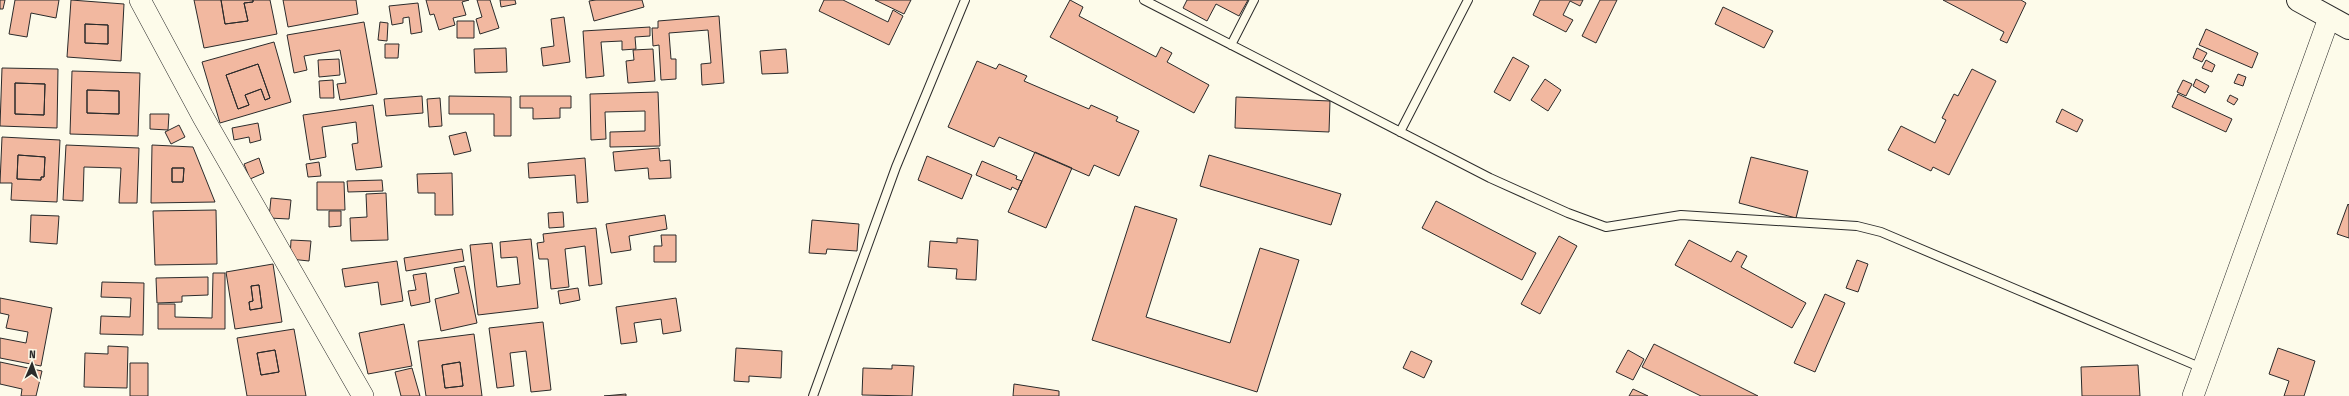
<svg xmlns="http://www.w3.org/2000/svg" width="2349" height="396" font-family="'Fira Sans Condensed',sans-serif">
	<rect width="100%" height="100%" fill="#fdfbea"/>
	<path fill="#f2b8a0" stroke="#2b2b2b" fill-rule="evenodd" d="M0,0H5L3,9H0Z
		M15,0H59L56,18L31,13L27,37L9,34Z
		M71,0L124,4L121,61L67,57ZM85,24L108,25V44L85,43Z
		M194,0H221L225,24L248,21L244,3L253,2V0H270L277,34L204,48Z
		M221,0H253V2L244,3L248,21L225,24Z
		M283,0H356L358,14L288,27Z
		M426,0H469L462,2L466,15L453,18L455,25L439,30L434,14L430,15Z
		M477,0H490L499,28L480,34L476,19L482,17Z
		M500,0H515L516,4L501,7Z
		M596,0H642L644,7L594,21L589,1Z
		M824,0H843L888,22L893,10L903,16L889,45L819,11Z
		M875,0H911L904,14Z
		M1070,0L1083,7L1079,16L1156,57L1161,47L1172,53L1167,62L1209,85L1194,113L1050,37Z
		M1187,0H1248L1239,16L1216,4L1207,21L1183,8Z
		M1540,0H1583L1580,6L1570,1L1563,15L1573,20L1566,32L1533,15Z
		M1600,0H1617L1596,43L1582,36Z
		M1943,0H2021L2026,3L2007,43L2000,40L2004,32Z
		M418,3L422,32L411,34L409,17L403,18V23L392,25L389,6Z
		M1723,7L1773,31L1764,48L1715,24Z
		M719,16L724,83L702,85L701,64L711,63L708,30L669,33L671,59H676V79L661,80L659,45L653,46L652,28H658V21Z
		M564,17L570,62L543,66L541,48L554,46L551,19Z
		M457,21H474V38H457Z
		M364,22L377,94L340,100L337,84L346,83L340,50L304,56L307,70L294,73L287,35Z
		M380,22L388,23L387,41L378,40Z
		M85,24L108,25V44L85,43Z
		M650,27V36L635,37L636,49L622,50V41L601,42L604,76L586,78L583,31Z
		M2206,29L2258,53L2252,68L2199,45Z
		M274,42L291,102L220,123L202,62ZM258,64L270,98L265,100L261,89L245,95L249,105L238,109L226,75Z
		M385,44H399L398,58H385Z
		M506,48L507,72L475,73L474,49Z
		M2197,48L2207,53L2202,62L2193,58Z
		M653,49L655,81L628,83L626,61L634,60L633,50Z
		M786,49L788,73L762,74L760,51Z
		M1513,57L1529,66L1510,101L1494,92Z
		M339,59L340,75L319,77L318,60Z
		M2206,60L2215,65L2212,72L2202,68Z
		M977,61L996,69L999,64L1027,76L1024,81L1089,109L1091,105L1118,117L1116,121L1139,131L1119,176L1094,165L1089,176L999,137L994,147L948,127Z
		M258,64L270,98L265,100L261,89L245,95L249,105L238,109L226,75Z
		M2,68L58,69L57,128L0,126ZM15,83L45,84L44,115L15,114Z
		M1972,69L1996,81L1949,175L1933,167L1931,171L1888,150L1901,126L1935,143L1946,120L1942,118L1954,94L1958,96Z
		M72,71L140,73L138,136L70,134ZM87,90L119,91V114L87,113Z
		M2238,74L2246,77L2243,86L2234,83Z
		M1545,79L1561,90L1548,111L1531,100Z
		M2196,79L2209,86L2205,93L2193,86Z
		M333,80L334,98H320L319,81Z
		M2183,80L2192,84L2186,96L2177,92Z
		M15,83L45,84L44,115L15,114Z
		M87,90L119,91V114L87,113Z
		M658,92L660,146L610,147V132L645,131V111L605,112L606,139L591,140L590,94Z
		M2178,94L2232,119L2226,132L2172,107Z
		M2230,95L2238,99L2234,105L2227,101Z
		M422,96L423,113L386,116L384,99Z
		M449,96L511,97V136H494V114H449Z
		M520,96H571V108H560V118L533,119V108H520Z
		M1236,97L1330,101L1329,132L1235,128Z
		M440,98L442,126L429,127L427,99Z
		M373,105L382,167L356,170L352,144L358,143L356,122L322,127L326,157L310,160L303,115Z
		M2062,109L2083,120L2077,132L2056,122Z
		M150,114H169L168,130L150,129Z
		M258,123L261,140L250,143L249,137L234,140L232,128Z
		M179,125L185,137L171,144L165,132Z
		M466,132L471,151L454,155L449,136Z
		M2,137L60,140L57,202L11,200L12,183H0ZM18,155L45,157L44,177H41V180L17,179Z
		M66,145L139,148L137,203H119L121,168L84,167L83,201L63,200Z
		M152,145L193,147L215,202L151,203ZM172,168H184L183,182H172Z
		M659,148L660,161L670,160L671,178L649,179L648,168L615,171L613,152Z
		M1035,152L1072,168L1046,228L1008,212Z
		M18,155L45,157L44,177H41V180L17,179Z
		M1209,155L1341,194L1331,225L1200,186Z
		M927,156L972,175L962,199L918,180Z
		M1751,157L1808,171L1796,218L1739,203Z
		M259,158L264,173L250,179L244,164Z
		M585,158L588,202L577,203L575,175L529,178L528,163Z
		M982,161L1017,176L1016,179L1022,181L1018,190L1012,187L1011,190L976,175Z
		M319,162L321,176L308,177L306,164Z
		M172,168H184L183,182H172Z
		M452,173L453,215H435V193H418L417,174Z
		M382,180L383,191L348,192L347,181Z
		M317,182H344L345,210H317Z
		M386,193L388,240L351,241L350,218L367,217L366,194Z
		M271,198L291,200L289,219L269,218Z
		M1436,201L1536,253L1522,280L1422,228Z
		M2348,204L2349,205V238L2337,234Z
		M1135,206L1177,219L1146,317L1230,343L1260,248L1299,260L1257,392L1092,340Z
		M216,210L217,264L155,265L153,211Z
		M329,211H341V226L329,227Z
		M563,212L564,227L549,228L548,213Z
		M31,215L59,216L57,244L30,242Z
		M665,215L667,229L629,236L631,250L611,253L606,224Z
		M812,220L859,224L857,251L827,249L826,254L809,253Z
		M596,228L602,284L589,286L585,246L565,249L569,287L551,289L548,259H539L537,243L544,242L543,234Z
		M661,235H676V262H654V246H662Z
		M1559,236L1577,246L1540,314L1521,304Z
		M957,238L978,240L976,280L956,279L957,269L928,267L930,241L957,243Z
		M531,239L538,308L478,315L470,245L492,243L497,287L520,284L517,257L501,258L500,242Z
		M291,240L311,241L309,261L290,259Z
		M1689,240L1731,262L1737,251L1747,256L1741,267L1806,303L1792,328L1675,265Z
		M462,249L464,261L406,271L404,258Z
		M1857,260L1868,264L1858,292L1846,288Z
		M397,261L403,301L381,305L378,282L345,287L342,269Z
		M273,264L282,322L235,329L226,272ZM259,285L262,308L250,310L249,302L253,301L251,286Z
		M465,266L477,323L441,331L435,299L459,293L454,268Z
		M213,273H225V329H158V304H175V317L212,318Z
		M426,273L430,302L411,306L408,291L416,290L413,275Z
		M208,277V295L182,296V302L157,303L156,278Z
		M102,282L144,283L143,335L100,334L101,316L130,317L131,298L101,297Z
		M259,285L262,308L250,310L249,302L253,301L251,286Z
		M578,288L580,300L560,304L558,291Z
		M1825,294L1845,303L1815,372L1794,363Z
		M0,298L52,308L41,366L0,358V338L26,343L28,332L6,328L9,315L0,313Z
		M676,298L681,331L663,334L661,319L634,323L637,342L621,344L616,307Z
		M543,322L551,390L531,392L526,351L510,353L514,386L497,388L489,328Z
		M404,324L412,366L368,374L359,333Z
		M294,329L306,396H247L237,338ZM275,350L279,372L261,375L257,353Z
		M474,334L482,396H426L418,341ZM460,362L463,386L445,388L442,365Z
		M1654,344L1758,396H1701L1642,367Z
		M108,346L128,347L127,388L84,387L85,353L108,354Z
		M736,348L782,351L781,378L749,376V382L734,381Z
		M2278,348L2315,361L2304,396H2284L2289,381L2269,374Z
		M275,350L279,372L261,375L257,353Z
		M1628,350L1644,359L1633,380L1616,372Z
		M1411,351L1432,361L1424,378L1403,368Z
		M0,362L42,371L36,396H21L22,389L0,384Z
		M460,362L463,386L445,388L442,365Z
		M130,363H148V396H130Z
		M892,365L914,366L912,396L862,395L863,368L892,369Z
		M2138,365L2140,396H2082L2081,367Z
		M412,368L420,396H401L395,372Z
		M1014,384L1059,391V396H1013Z
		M1633,389L1648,396H1629Z
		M626,394V396H604Z"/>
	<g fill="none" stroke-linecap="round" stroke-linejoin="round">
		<g stroke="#2b2b2b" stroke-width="10">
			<path id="service" d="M1144,0L1490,178L1568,213L1606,227L1681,215L1857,226L1881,232L2202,368
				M1231,45L1254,0
				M1400,132L1468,0
				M813,396L896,167L965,0"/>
		</g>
		<g stroke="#2b2b2b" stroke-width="22">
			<path id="tertiary" d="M140,0L203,117L363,396
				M2193,396L2329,18"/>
		</g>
		<g stroke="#2b2b2b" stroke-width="24">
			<path id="secondary" d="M2298,0L2349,28"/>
		</g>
		<use href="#service" stroke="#fdfbea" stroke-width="8"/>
		<use href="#tertiary" stroke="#fdfbea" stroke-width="21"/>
		<use href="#secondary" stroke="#fdfbea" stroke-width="22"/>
	</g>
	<g transform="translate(32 364) rotate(2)" stroke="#fdfbea" stroke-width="3" paint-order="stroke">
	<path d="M0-3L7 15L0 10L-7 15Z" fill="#2b2b2b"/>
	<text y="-6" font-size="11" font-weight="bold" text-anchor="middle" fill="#2b2b2b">N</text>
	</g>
</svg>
